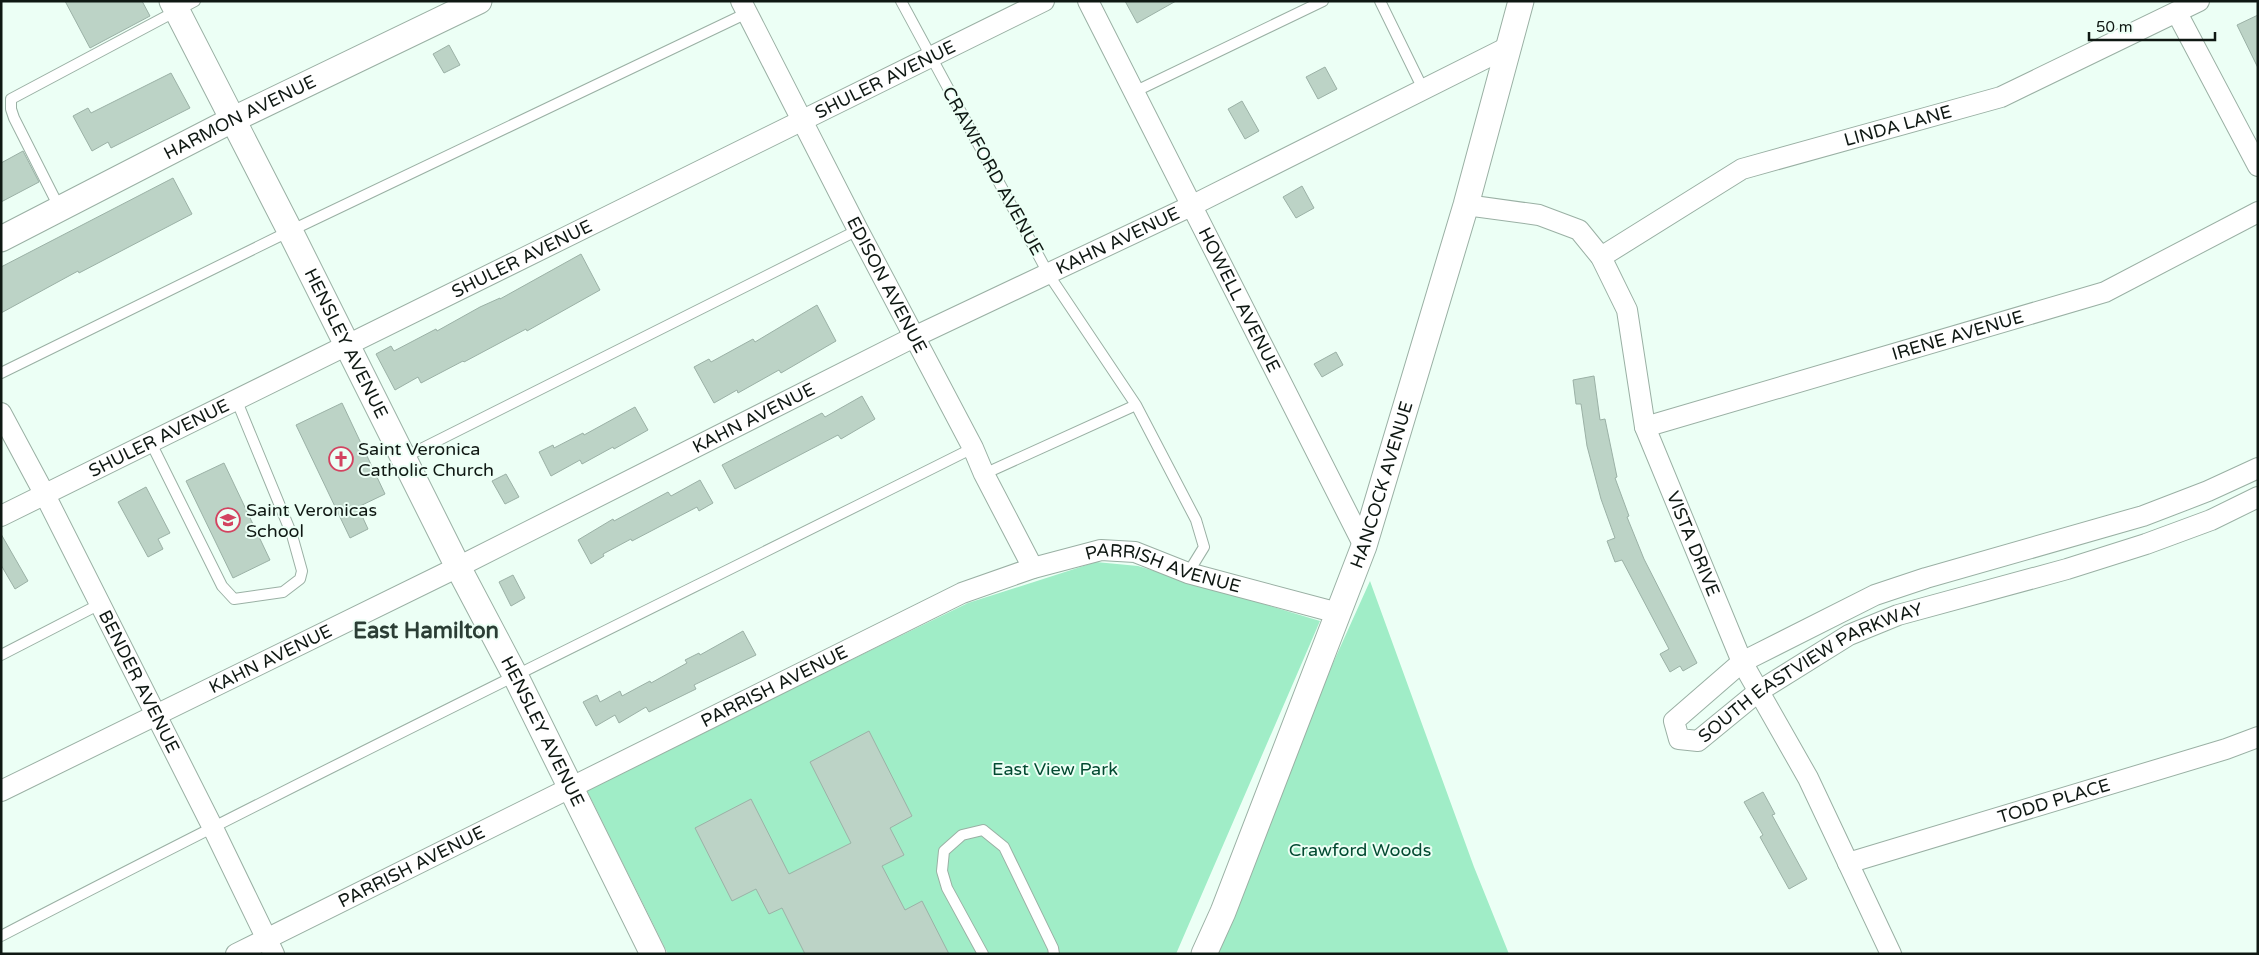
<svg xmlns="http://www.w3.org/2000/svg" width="2259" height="955" font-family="'Varela Round',sans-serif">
	<rect width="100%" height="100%" fill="#ecfff5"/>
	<path fill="#a0edc7" d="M1096,562L1138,566L1320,621L1176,954H668L586,789L968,603Z
		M1370,581L1474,867L1509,954H1202Z"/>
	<path fill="#bcd3c6" stroke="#9bb1a6" d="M65,1H142L150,16L90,48Z
		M1125,1H1176L1137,23Z
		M2258,15V68L2237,25Z
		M449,45L460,65L444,73L433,54Z
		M1325,67L1337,89L1318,99L1306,77Z
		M171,73L190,108L111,148L108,142L92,151L73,116L88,108L91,113Z
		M1242,101L1259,131L1245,139L1228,109Z
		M23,151L39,182L1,202V163Z
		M173,178L192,214L79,273L78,271L1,313V267Z
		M1302,186L1314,208L1296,218L1283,197Z
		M581,254L600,290L527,331L526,329L464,362L463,361L421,383L418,377L395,390L376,354L391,346L394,351L436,329L437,331L480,307L500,298V299Z
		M817,305L836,341L781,373L779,370L738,393L737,390L714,403L694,367L709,359L711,362L753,339L755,342Z
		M1336,352L1343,365L1322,377L1314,364Z
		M1594,376L1600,420L1605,419L1617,477L1615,478L1629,516L1627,517L1644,559L1697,663L1683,671L1680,666L1670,672L1660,654L1669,649L1622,560L1615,562L1607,541L1615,538L1601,499L1587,446L1581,404H1576L1573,380Z
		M862,396L875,419L841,439L838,435L735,489L722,465L822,413L825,417Z
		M342,403L385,494L358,507L368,529L350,538L296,425Z
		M635,407L648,430L614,449L613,447L582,464L580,460L551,476L539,452L553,445L554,448L583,433L584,435Z
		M224,463L270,560L233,578L186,481Z
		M506,474L519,497L505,504L492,481Z
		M700,480L713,503L699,511L697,507L632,541L631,539L603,554L604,556L591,564L578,540L613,519L614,521L668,492L671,496Z
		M146,487L170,533L158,539L163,549L148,557L118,502Z
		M1,534L28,581L15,589L1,565Z
		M513,575L525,598L511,606L499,582Z
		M743,631L756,655L694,685L696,689L649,712L646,707L619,723L615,715L596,726L583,702L597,695L600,702L620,691L622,696L650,681L651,683L687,663L685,660L699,653L700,655Z
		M869,731L912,816L890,828L904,855L882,866L905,910L922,901L949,954H805L782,908L769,914L756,889L732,901L695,828L751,799L789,874L851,843L810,762Z
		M1763,792L1775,814L1772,815L1807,879L1789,889L1760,837L1763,835L1744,802Z"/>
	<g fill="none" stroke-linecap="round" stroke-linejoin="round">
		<g stroke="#9ab0a4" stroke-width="12">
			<path id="service" d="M901,1L1049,275L1136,405L1196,520L1204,547L1188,573
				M1380,1L1423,89
				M1134,92L1323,1
				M60,209L14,118L11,109V99L195,1
				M1,373L290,231L747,13
				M151,443L222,586L234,599L283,592L300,579L302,571L292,535L236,399
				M403,458L858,230
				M984,474L1136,405
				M1,655L100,604
				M1,936C323,769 649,610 973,448
				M983,954L947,888L942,871L944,851L962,835L983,830L1004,847L1053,948L1054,954"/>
		</g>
		<g stroke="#9ab0a4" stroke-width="22">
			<g id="minor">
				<path id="s1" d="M741,1L858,230L973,448L984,474L1033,568"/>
				<path id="s2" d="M1088,1L1364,546"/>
				<path d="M2177,13L2258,166"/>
				<path id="s3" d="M1466,205L1539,215L1579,230L1601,257L1627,310L1645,427L1742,662L1808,778L1891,954"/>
				<path id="s4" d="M1601,257L1742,169L2001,97L2199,1"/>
				<path id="s5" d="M1,413L45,495L212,826L274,954"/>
				<path id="s6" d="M1645,427L2105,292L2258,212"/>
				<path id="s7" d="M2258,468L2208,491L2143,516L1926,578L1875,595L1742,662L1674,721L1679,739L1698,741L1759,691L1849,635L1898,615L2067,569L2146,544L2211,520L2258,497"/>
				<path id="s8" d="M1,516L1044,1"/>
				<path id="s9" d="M1,791L458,567L916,336L1191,206L1508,47"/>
				<path id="s10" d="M1848,863L2226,749L2258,737"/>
				<path id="s11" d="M236,954L962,593L1033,568L1101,550L1135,552L1188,573L1338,613"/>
			</g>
		</g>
		<g stroke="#9ab0a4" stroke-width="27">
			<g id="tertiary">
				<path id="s12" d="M172,1L290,231L458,567L516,677L653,954"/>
				<path id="s13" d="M1,239L232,120L479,1"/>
				<path id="s14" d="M1204,954L1223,912L1364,546L1466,205L1521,1"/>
			</g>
		</g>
		<use href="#service" stroke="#fff" stroke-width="10"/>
		<use href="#minor" stroke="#fff" stroke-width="20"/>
		<use href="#tertiary" stroke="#fff" stroke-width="25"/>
	</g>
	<defs>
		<g id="church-ring" transform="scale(1.25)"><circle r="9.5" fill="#ecfff5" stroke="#d34360" stroke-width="1.5"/><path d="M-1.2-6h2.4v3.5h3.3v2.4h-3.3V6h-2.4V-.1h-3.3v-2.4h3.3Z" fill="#d34360"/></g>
		<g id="school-ring" transform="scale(1.25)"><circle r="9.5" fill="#ecfff5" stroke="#d34360" stroke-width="1.5"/><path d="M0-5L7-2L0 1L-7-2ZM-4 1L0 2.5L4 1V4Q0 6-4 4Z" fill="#d34360"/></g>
	</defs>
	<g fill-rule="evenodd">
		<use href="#church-ring" x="341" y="459"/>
		<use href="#school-ring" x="228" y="520"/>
	</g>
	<g text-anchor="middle" stroke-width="4" stroke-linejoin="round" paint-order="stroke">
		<g font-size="18" fill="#0f1813" stroke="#ecfff5">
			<text dy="6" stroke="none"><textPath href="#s8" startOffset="986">SHULER AVENUE</textPath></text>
			<text dy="6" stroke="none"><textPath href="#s13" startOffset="268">HARMON AVENUE</textPath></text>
			<text dy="6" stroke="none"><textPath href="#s4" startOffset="328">LINDA LANE</textPath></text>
			<text transform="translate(993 171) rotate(61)" y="6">CRAWFORD AVENUE</text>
			<text dy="6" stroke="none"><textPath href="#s9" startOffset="1245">KAHN AVENUE</textPath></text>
			<text dy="6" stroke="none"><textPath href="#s8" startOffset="581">SHULER AVENUE</textPath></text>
			<text dy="6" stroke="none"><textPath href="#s1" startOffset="319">EDISON AVENUE</textPath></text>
			<text dy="6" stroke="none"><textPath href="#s2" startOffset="335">HOWELL AVENUE</textPath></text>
			<text dy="6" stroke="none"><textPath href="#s6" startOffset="326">IRENE AVENUE</textPath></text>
			<text dy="6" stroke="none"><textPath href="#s12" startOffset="384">HENSLEY AVENUE</textPath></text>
			<text dy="6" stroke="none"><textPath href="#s9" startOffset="840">KAHN AVENUE</textPath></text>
			<text dy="6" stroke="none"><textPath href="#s8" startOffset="176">SHULER AVENUE</textPath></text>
			<text dy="6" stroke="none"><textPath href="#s14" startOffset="502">HANCOCK AVENUE</textPath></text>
			<text dy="6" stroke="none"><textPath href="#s3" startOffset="455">VISTA DRIVE</textPath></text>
			<text dy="6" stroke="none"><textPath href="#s11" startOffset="1021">PARRISH AVENUE</textPath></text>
			<text dy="6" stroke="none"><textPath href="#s9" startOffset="300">KAHN AVENUE</textPath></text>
			<text dy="6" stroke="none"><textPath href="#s7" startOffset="814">SOUTH EASTVIEW PARKWAY</textPath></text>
			<text dy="6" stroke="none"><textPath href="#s5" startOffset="302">BENDER AVENUE</textPath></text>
			<text dy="6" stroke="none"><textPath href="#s11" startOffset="601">PARRISH AVENUE</textPath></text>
			<text dy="6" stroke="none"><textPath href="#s12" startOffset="819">HENSLEY AVENUE</textPath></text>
			<text dy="6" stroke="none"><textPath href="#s10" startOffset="215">TODD PLACE</textPath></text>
			<text dy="6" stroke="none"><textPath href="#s11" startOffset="196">PARRISH AVENUE</textPath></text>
		</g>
		<g font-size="18" fill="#0f1813" stroke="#ecfff5" text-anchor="start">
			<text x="358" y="455">Saint Veronica<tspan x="358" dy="21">Catholic Church</tspan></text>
			<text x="246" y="516">Saint Veronicas<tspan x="246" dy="21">School</tspan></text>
		</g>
		<g font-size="18" fill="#024a31" stroke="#ecfff5">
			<text x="1055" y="775">East View Park</text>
			<text x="1360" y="856">Crawford Woods</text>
		</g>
		<g font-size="22" font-weight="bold" fill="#2b3e35" stroke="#ecfff5">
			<text x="426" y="638">East Hamilton</text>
		</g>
	</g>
	<rect width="2259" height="955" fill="none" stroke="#0f1813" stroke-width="5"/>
	<path d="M2089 32v8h126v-8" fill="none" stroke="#0f1813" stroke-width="2.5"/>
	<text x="2096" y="32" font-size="15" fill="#0f1813" stroke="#ecfff5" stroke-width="4" paint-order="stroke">50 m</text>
</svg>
